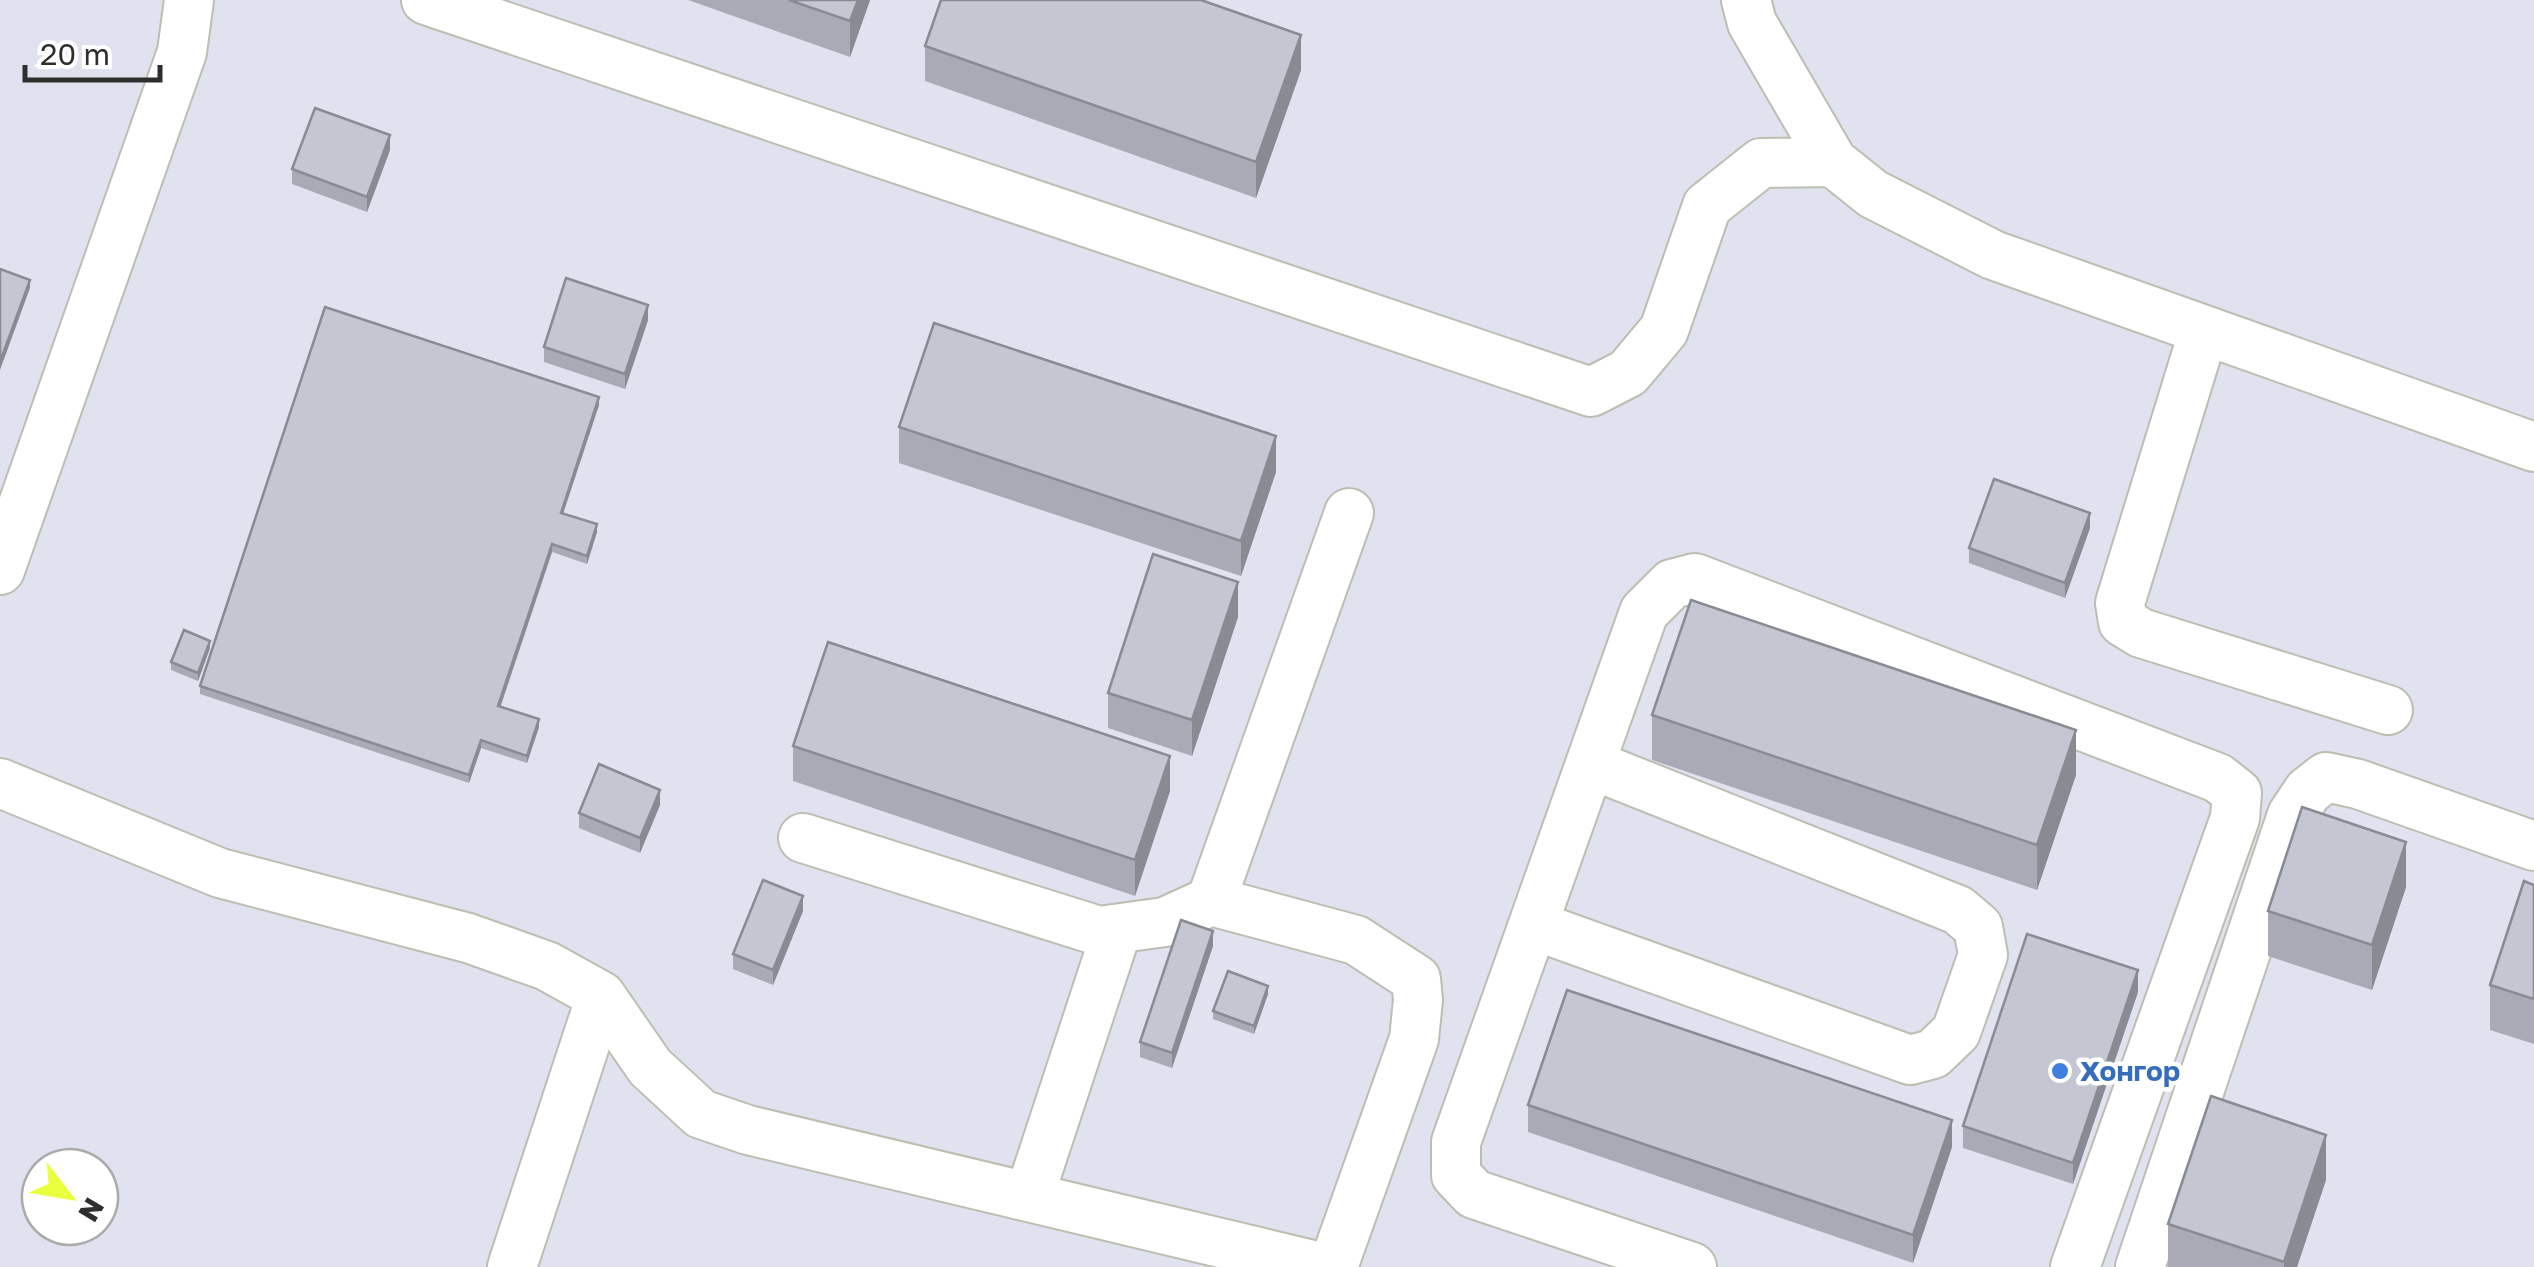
<svg xmlns="http://www.w3.org/2000/svg" width="2534" height="1267" font-family="'Golos Text',sans-serif">
	<rect width="100%" height="100%" fill="#e0e2f0"/>
	<g fill="none" stroke-linecap="round" stroke-linejoin="round">
		<g stroke="#bdbeb0" stroke-width="52">
			<path id="minor" d="M426,0L1591,392L1628,373L1664,330L1707,206L1761,163L1833,162
				M1746,0L1752,23L1833,162L1873,194L1993,255L2534,447
				M2204,330L2120,603L2123,622L2141,633L2388,710
				M0,570L182,52L189,0
				M0,783L220,873L468,938L547,966L601,996L650,1067L701,1114L748,1130L1321,1267
				M803,838L1099,931L1165,922L1211,901L1356,940L1416,979L1418,1000L1414,1039L1333,1267
				M1211,901L1349,513
				M1533,925L1910,1060L1933,1054L1956,1032L1983,955L1978,927L1958,910L1590,764
				M1029,1197L1117,930
				M512,1267L601,996
				M1692,1267L1474,1194L1456,1175V1142L1644,612L1672,584L1695,578L2218,778L2237,793L2235,818L2075,1267
				M2140,1267L2292,815L2308,791L2326,777L2358,784L2534,846"/>
		</g>
		<use href="#minor" stroke="#fff" stroke-width="48"/>
	</g>
	<path fill="#a9aab5" d="M688,0H870L850,57Z
		M925,46L1301,70L1256,198L925,81Z
		M390,150L367,212L292,184V169Z
		M648,320L625,389L544,362V347Z
		M599,405L563,513L597,532L587,564L552,552L500,707L539,727L527,763L481,748L469,783L200,694V686Z
		M899,427L1276,472L1241,576L899,463Z
		M2090,528L2065,598L1969,563V548Z
		M1238,617L1192,756L1108,728V693Z
		M210,648L198,681L171,670V662Z
		M1652,715L2076,775L2037,890L1652,760Z
		M793,746L1170,791L1135,896L793,781Z
		M660,805L640,853L579,828V813Z
		M2534,885V1044L2490,1030V985Z
		M2406,887L2372,990L2268,956V911Z
		M803,911L773,985L733,969V954Z
		M1213,946L1172,1068L1140,1057V1042Z
		M2138,992L2073,1184L1963,1148V1126Z
		M1268,994L1254,1034L1213,1019V1011Z
		M1528,1105L1952,1147L1913,1263L1528,1132Z
		M2326,1180L2297,1267H2168V1224Z"/>
	<path fill="#898b93" d="M858,0H870L850,57V21Z
		M1301,35V70L1256,198V162Z
		M390,135V150L367,212V197Z
		M30,280V288L0,370V362Z
		M648,305V320L625,389V374Z
		M599,397V405L561,520V513Z
		M1276,436V472L1241,576V541Z
		M2090,513V528L2065,598V583Z
		M597,524V532L587,564V556Z
		M552,544V552L498,714V706Z
		M1238,582V617L1192,756V720Z
		M210,641V648L198,681V673Z
		M539,719V727L527,763V756Z
		M2076,730V775L2037,890V845Z
		M481,740V748L469,783V775Z
		M1170,756V791L1135,896V860Z
		M660,790V805L640,853V838Z
		M2406,842V887L2372,990V945Z
		M803,896V911L773,985V970Z
		M1213,931V946L1172,1068V1053Z
		M2138,970V992L2073,1184V1163Z
		M1268,986V994L1254,1034V1026Z
		M1952,1120V1147L1913,1263V1235Z
		M2326,1135V1180L2297,1267H2284V1262Z"/>
	<path fill="#c4c6d2" stroke="#898b93" stroke-width="2.5" d="M789,0H858L850,21Z
		M941,0H1201L1301,35L1256,162L925,46Z
		M315,108L390,135L367,197L292,169Z
		M0,269L30,280L0,362Z
		M566,278L648,305L625,374L544,347Z
		M325,307L599,397L561,513L597,524L587,556L552,544L498,706L539,719L527,756L481,740L469,775L200,686Z
		M934,323L1276,436L1241,541L899,427Z
		M1994,479L2090,513L2065,583L1969,548Z
		M1153,554L1238,582L1192,720L1108,693Z
		M1691,600L2076,730L2037,845L1652,715Z
		M184,630L210,641L198,673L171,662Z
		M828,642L1170,756L1135,860L793,746Z
		M599,764L660,790L640,838L579,813Z
		M2302,807L2406,842L2372,945L2268,911Z
		M763,880L803,896L773,970L733,954Z
		M2524,881L2534,885V999L2490,985Z
		M1181,920L1213,931L1172,1053L1140,1042Z
		M2027,934L2138,970L2073,1163L1963,1126Z
		M1228,971L1268,986L1254,1026L1213,1011Z
		M1567,990L1952,1120L1913,1235L1528,1105Z
		M2211,1096L2326,1135L2284,1262L2168,1224Z"/>
	<circle fill="#3f7fe0" stroke="#fff" stroke-width="4" cx="2060" cy="1071" r="10"/>
	<g text-anchor="middle" stroke-width="9" stroke-linejoin="round" paint-order="stroke">
		<g font-size="28" font-weight="bold" fill="#366cbe" stroke="#fff" text-anchor="start">
			<text x="2080" y="1081">Хонгор</text>
		</g>
	</g>
	<g transform="translate(70 1197) rotate(121)"><circle r="48" fill="#ffffff" stroke="#ababab" stroke-width="2.5"/>
	<path d="M0-8L18 38L0 25L-18 38Z" fill="#eaff3e"/>
	<text y="-15" font-size="28" font-weight="bold" text-anchor="middle" fill="#2e2e2e">N</text>
	</g>
	<path d="M25 65v15h135v-15" fill="none" stroke="#2e2e2e" stroke-width="5"/>
	<text x="40" y="65" font-size="30" fill="#2e2e2e" stroke="#ffffff" stroke-width="8" paint-order="stroke">20 m</text>
</svg>
